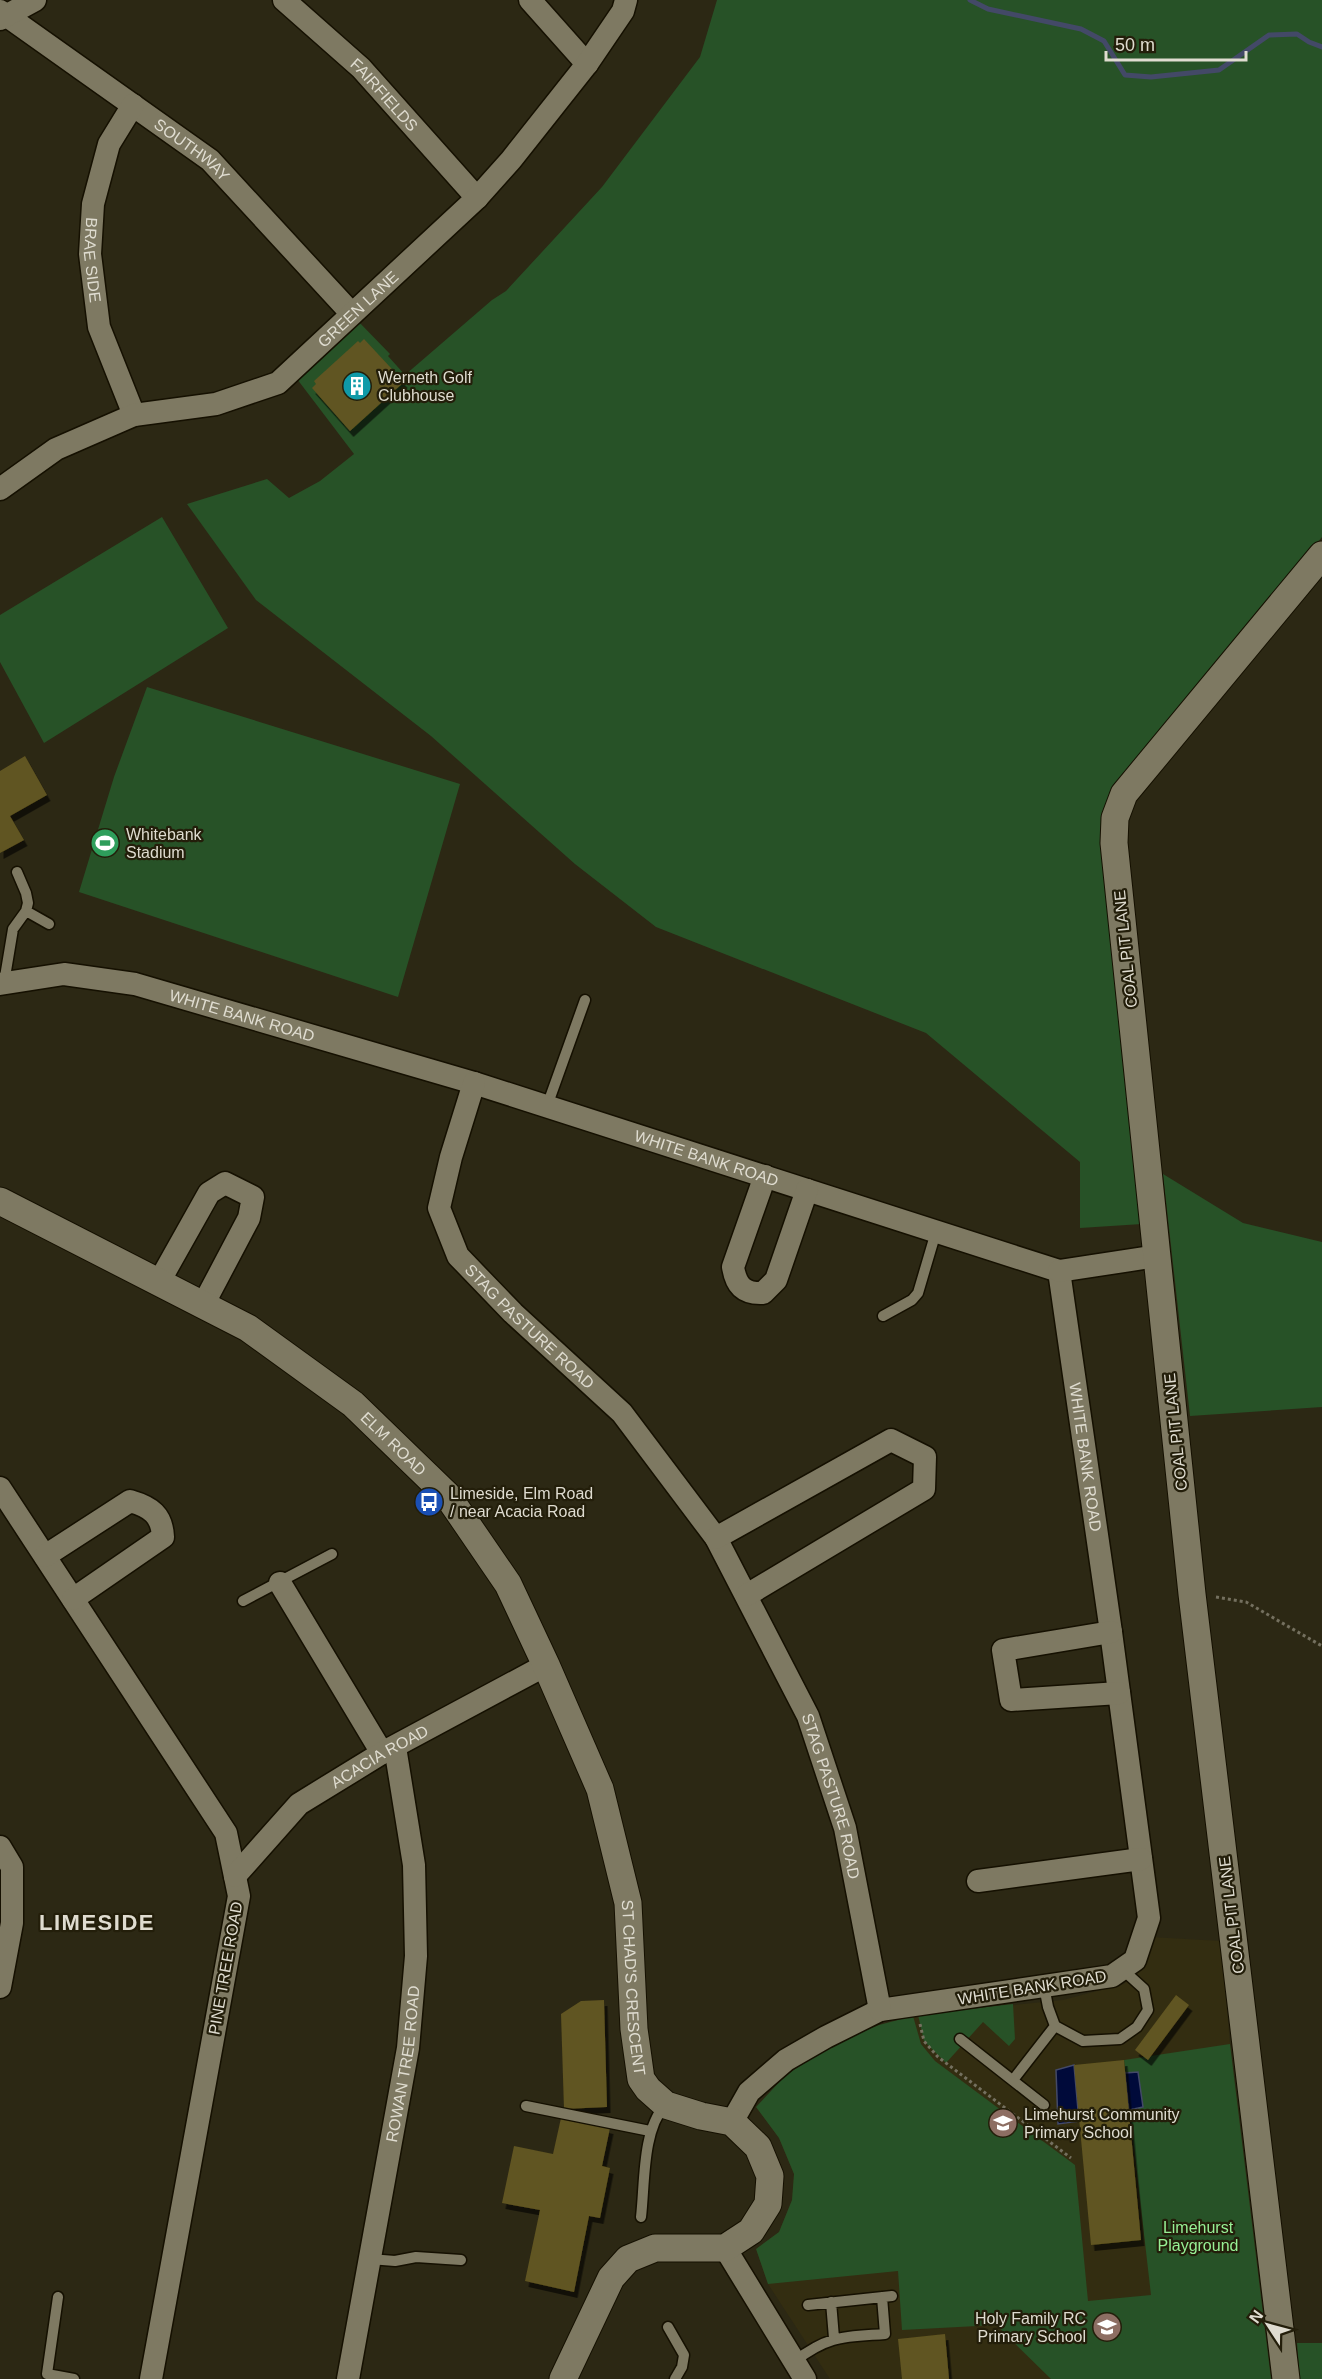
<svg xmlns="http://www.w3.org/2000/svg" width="1322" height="2379" font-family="Helvetica,sans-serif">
	<defs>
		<filter id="shadow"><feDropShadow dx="3.5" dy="6" stdDeviation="0" flood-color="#0009"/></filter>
	</defs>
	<rect width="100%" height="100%" fill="#2c2814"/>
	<path fill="#332d11" d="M1150,1937L1221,1941L1230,2044L1271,2379H830L768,2284L756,2249L779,2232L792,2200L794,2174L779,2138L756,2107L879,2025L918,2015L1063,2000L1124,1984L1145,1963Z"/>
	<path fill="#275227" d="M717,0H1322V537L1110,796L1142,1224L1080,1228V1162L926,1033L656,927L575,864L431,736L256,600L187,504L267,479L289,498L320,481L354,454L294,375L357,320L390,354L388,356L405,375L492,300L506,291L602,187L700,57Z
		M162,517L228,628L44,743L0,662V615Z
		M147,687L460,784L398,997L79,892L114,777Z
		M1163,1174L1243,1223L1322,1242V1407L1190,1416Z
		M1013,2004L1015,2039L1009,2046L983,2022L946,2063L924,2041L918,2015Z
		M913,2016L921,2044L935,2061L1075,2165L1088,2301L1151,2295L1124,2060L1230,2044L1271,2379H1051L996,2325L902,2330L898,2271L768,2284L756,2249L779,2232L792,2200L794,2174L779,2138L756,2107L786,2075L840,2040L879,2025Z
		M1297,2343H1322V2379H1300Z"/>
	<path fill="#000a3a" stroke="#434967" stroke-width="1.5" d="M1074,2065L1079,2121L1058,2124L1056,2070Z
		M1138,2072L1143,2107L1129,2110L1125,2073Z"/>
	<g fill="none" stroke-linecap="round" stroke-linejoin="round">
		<path stroke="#434967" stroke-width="5" d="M970,0L988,9L1081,29L1104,41L1125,75L1151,77L1219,70L1269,35L1297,34L1309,42L1322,47"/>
	</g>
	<path fill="#605420" filter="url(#shadow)" d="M364,339L404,382L350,431L312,388L316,384L314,381L358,341L360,343Z
		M25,756L47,795L10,816L24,840L0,853V771Z
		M1176,1995L1189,2005L1148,2060L1135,2050Z
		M604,2000L607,2107L564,2109L561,2014L581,2001Z
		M1124,2060L1141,2240L1091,2245L1074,2065Z
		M561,2118L610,2128L602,2166L610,2168L600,2218L589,2216L574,2292L525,2281L540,2210L502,2203L514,2146L553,2154Z
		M945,2334L949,2379H902L898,2339Z"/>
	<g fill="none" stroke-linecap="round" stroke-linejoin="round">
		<g stroke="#151001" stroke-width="13">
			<path id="service" d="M26,911L49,924
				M4,983L13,929L26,911L28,903L26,893L17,872
				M547,1106L585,1000
				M883,1316L912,1300L918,1293L936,1232
				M243,1601L332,1554
				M1044,1986L1048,2007L1055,2026L1083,2041L1120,2039L1137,2027L1148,2010L1144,1989L1122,1969
				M960,2039L1044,2105
				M1013,2080L1055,2026
				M526,2106L650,2131
				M641,2217C645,2183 642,2131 665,2105
				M370,2259L395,2261L416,2257L461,2260
				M58,2297L47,2374L74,2379
				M831,2302L834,2338
				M808,2305L892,2296
				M668,2327L684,2355L682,2367L675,2379
				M795,2361C829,2335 844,2337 885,2334L882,2297"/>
		</g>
		<g stroke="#151001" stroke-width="25">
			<g id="minor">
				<path id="s1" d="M284,0L361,68L477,198"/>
				<path d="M530,0L587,64"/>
				<path id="s2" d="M0,11L210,160L352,314"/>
				<path d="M0,19L35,0"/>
				<path id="s3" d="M133,105L109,144L93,204L90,254L99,327L134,415"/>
				<path id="s4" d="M0,489L56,449L134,415L216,404L278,383L477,198L511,160L587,64L623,11L626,0"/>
				<path id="s5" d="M0,984L64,974L135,984L474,1083L1059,1271L1111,1632L1149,1918L1135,1960L1112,1976L880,2010L826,2037L786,2060L749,2092L732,2122"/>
				<path id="s6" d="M474,1083L451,1157L439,1208L458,1256L513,1313L622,1413L716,1538L808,1716L845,1828L880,2010"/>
				<path d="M765,1176L733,1267C736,1285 743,1294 763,1293L776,1280L807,1190"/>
				<path d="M1059,1271L1157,1256"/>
				<path d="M159,1282L209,1193L225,1183L253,1197L249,1218L203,1305"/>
				<path d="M0,1488L226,1833L239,1896L151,2379"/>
				<path d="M716,1538L891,1440L925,1457L924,1489L747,1595"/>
				<path d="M45,1556L130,1501C151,1507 162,1515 163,1537L73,1599"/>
				<path d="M280,1583L382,1753"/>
				<path d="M1111,1632L1003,1650L1011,1700L1119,1693"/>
				<path d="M0,1847L12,1867V1923L0,1987"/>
				<path id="s7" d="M235,1876L299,1804L382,1753L546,1665"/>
				<path d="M978,1881L1141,1859"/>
				<path d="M725,2248L805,2379"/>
				<path id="s8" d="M348,2379L408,2048L416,1956L414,1865L395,1747"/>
			</g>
		</g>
		<g stroke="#151001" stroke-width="29">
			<g id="tertiary">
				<path id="s9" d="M0,1201L248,1328L353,1404L447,1495L508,1584L546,1665L600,1789L628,1903L634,2029L641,2079L648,2089L666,2105L701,2116L732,2122L758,2147L770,2176L768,2204L751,2231L725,2248H655L628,2259L611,2278L563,2379"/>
				<path d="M1286,2379L1192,1594L1114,843L1115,818L1124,794L1322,555"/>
			</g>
		</g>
		<path stroke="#74705f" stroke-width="3" stroke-dasharray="3 3" stroke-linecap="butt" d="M1216,1597L1246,1602L1322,1646
			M920,2024L924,2041L938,2057L1071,2158"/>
		<use href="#service" stroke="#7e7962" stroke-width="10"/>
		<use href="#minor" stroke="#7e7962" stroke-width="22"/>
		<use href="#tertiary" stroke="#7e7962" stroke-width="27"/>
	</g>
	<defs>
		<g id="building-disc" transform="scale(1.5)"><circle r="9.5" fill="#0f9aa8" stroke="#231e0a"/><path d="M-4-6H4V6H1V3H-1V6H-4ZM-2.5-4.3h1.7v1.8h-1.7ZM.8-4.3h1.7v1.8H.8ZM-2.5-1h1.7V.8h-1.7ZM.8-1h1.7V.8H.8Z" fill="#fff"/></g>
		<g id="stadium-disc" transform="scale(1.5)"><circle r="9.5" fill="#2e9e5b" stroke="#231e0a"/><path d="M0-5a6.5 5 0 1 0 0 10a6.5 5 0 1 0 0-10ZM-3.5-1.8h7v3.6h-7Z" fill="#fff"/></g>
		<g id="bus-disc" transform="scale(1.5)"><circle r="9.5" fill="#1a4fb4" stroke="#231e0a"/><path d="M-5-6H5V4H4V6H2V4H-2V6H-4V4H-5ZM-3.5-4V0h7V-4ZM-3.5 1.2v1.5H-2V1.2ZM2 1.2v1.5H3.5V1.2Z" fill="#fff"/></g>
		<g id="school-disc" transform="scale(1.5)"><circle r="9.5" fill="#8d6e63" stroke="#231e0a"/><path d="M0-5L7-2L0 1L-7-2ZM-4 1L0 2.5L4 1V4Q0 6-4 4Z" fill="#fff"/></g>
	</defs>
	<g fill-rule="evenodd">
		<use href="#building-disc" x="357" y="386"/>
		<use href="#stadium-disc" x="105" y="843"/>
		<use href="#bus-disc" x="429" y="1502"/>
		<use href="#school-disc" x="1003" y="2123"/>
		<use href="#school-disc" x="1107" y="2327"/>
	</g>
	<g text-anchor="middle" stroke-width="4.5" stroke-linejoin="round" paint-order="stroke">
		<g font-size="16" fill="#dfdcd0" stroke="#231e0a">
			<text dy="6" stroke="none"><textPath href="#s1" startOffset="138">FAIRFIELDS</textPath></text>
			<text dy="6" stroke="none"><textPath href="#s2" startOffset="237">SOUTHWAY</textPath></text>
			<text dy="6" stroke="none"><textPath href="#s3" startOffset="164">BRAE SIDE</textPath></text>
			<text dy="6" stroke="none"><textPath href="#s4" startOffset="411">GREEN LANE</textPath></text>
			<text transform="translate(1125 949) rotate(-96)" y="6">COAL PIT LANE</text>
			<text dy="6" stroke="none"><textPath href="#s5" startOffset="248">WHITE BANK ROAD</textPath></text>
			<text dy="6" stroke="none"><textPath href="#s5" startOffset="734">WHITE BANK ROAD</textPath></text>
			<text dy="6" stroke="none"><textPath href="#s6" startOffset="282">STAG PASTURE ROAD</textPath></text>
			<text transform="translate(1175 1432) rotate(-96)" y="6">COAL PIT LANE</text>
			<text dy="6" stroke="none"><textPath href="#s9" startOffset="465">ELM ROAD</textPath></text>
			<text dy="6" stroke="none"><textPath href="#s5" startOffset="1292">WHITE BANK ROAD</textPath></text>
			<text dy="6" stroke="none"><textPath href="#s7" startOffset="190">ACACIA ROAD</textPath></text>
			<text dy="6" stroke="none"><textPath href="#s6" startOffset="849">STAG PASTURE ROAD</textPath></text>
			<text transform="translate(1231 1915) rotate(-97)" y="6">COAL PIT LANE</text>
			<text transform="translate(225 1968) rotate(-80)" y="6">PINE TREE ROAD</text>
			<text transform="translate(1032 1987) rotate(-9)" y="6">WHITE BANK ROAD</text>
			<text dy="6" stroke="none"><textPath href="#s9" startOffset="1074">ST CHAD'S CRESCENT</textPath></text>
			<text dy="6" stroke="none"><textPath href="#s8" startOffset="320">ROWAN TREE ROAD</textPath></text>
		</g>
		<g font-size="16" fill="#dfdcd0" stroke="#231e0a" text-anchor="start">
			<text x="378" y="383">Werneth Golf<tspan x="378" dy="18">Clubhouse</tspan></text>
			<text x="126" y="840">Whitebank<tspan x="126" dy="18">Stadium</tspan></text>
			<text x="450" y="1499">Limeside, Elm Road<tspan x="450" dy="18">/ near Acacia Road</tspan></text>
			<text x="1024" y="2120">Limehurst Community<tspan x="1024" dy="18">Primary School</tspan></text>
			<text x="1086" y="2324" text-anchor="end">Holy Family RC<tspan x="1086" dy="18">Primary School</tspan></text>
		</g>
		<g font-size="16" fill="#97f095" stroke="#231e0a">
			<text x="1198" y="2233">Limehurst<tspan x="1198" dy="18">Playground</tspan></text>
		</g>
		<g font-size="22" font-weight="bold" letter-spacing="1.5" fill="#dfdcd0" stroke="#231e0a">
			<text x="97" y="1930">LIMESIDE</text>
		</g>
	</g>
	<g transform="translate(1268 2325) rotate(306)" stroke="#231e0a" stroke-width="4.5" paint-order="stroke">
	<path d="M0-4.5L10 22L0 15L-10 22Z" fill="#dfdcd0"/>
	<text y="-9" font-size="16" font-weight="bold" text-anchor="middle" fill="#dfdcd0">N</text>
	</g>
	<path d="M1106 51v9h140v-9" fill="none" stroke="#dfdcd0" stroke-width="3"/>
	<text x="1115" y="51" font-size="18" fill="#dfdcd0" stroke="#231e0a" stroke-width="4.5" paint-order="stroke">50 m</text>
</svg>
